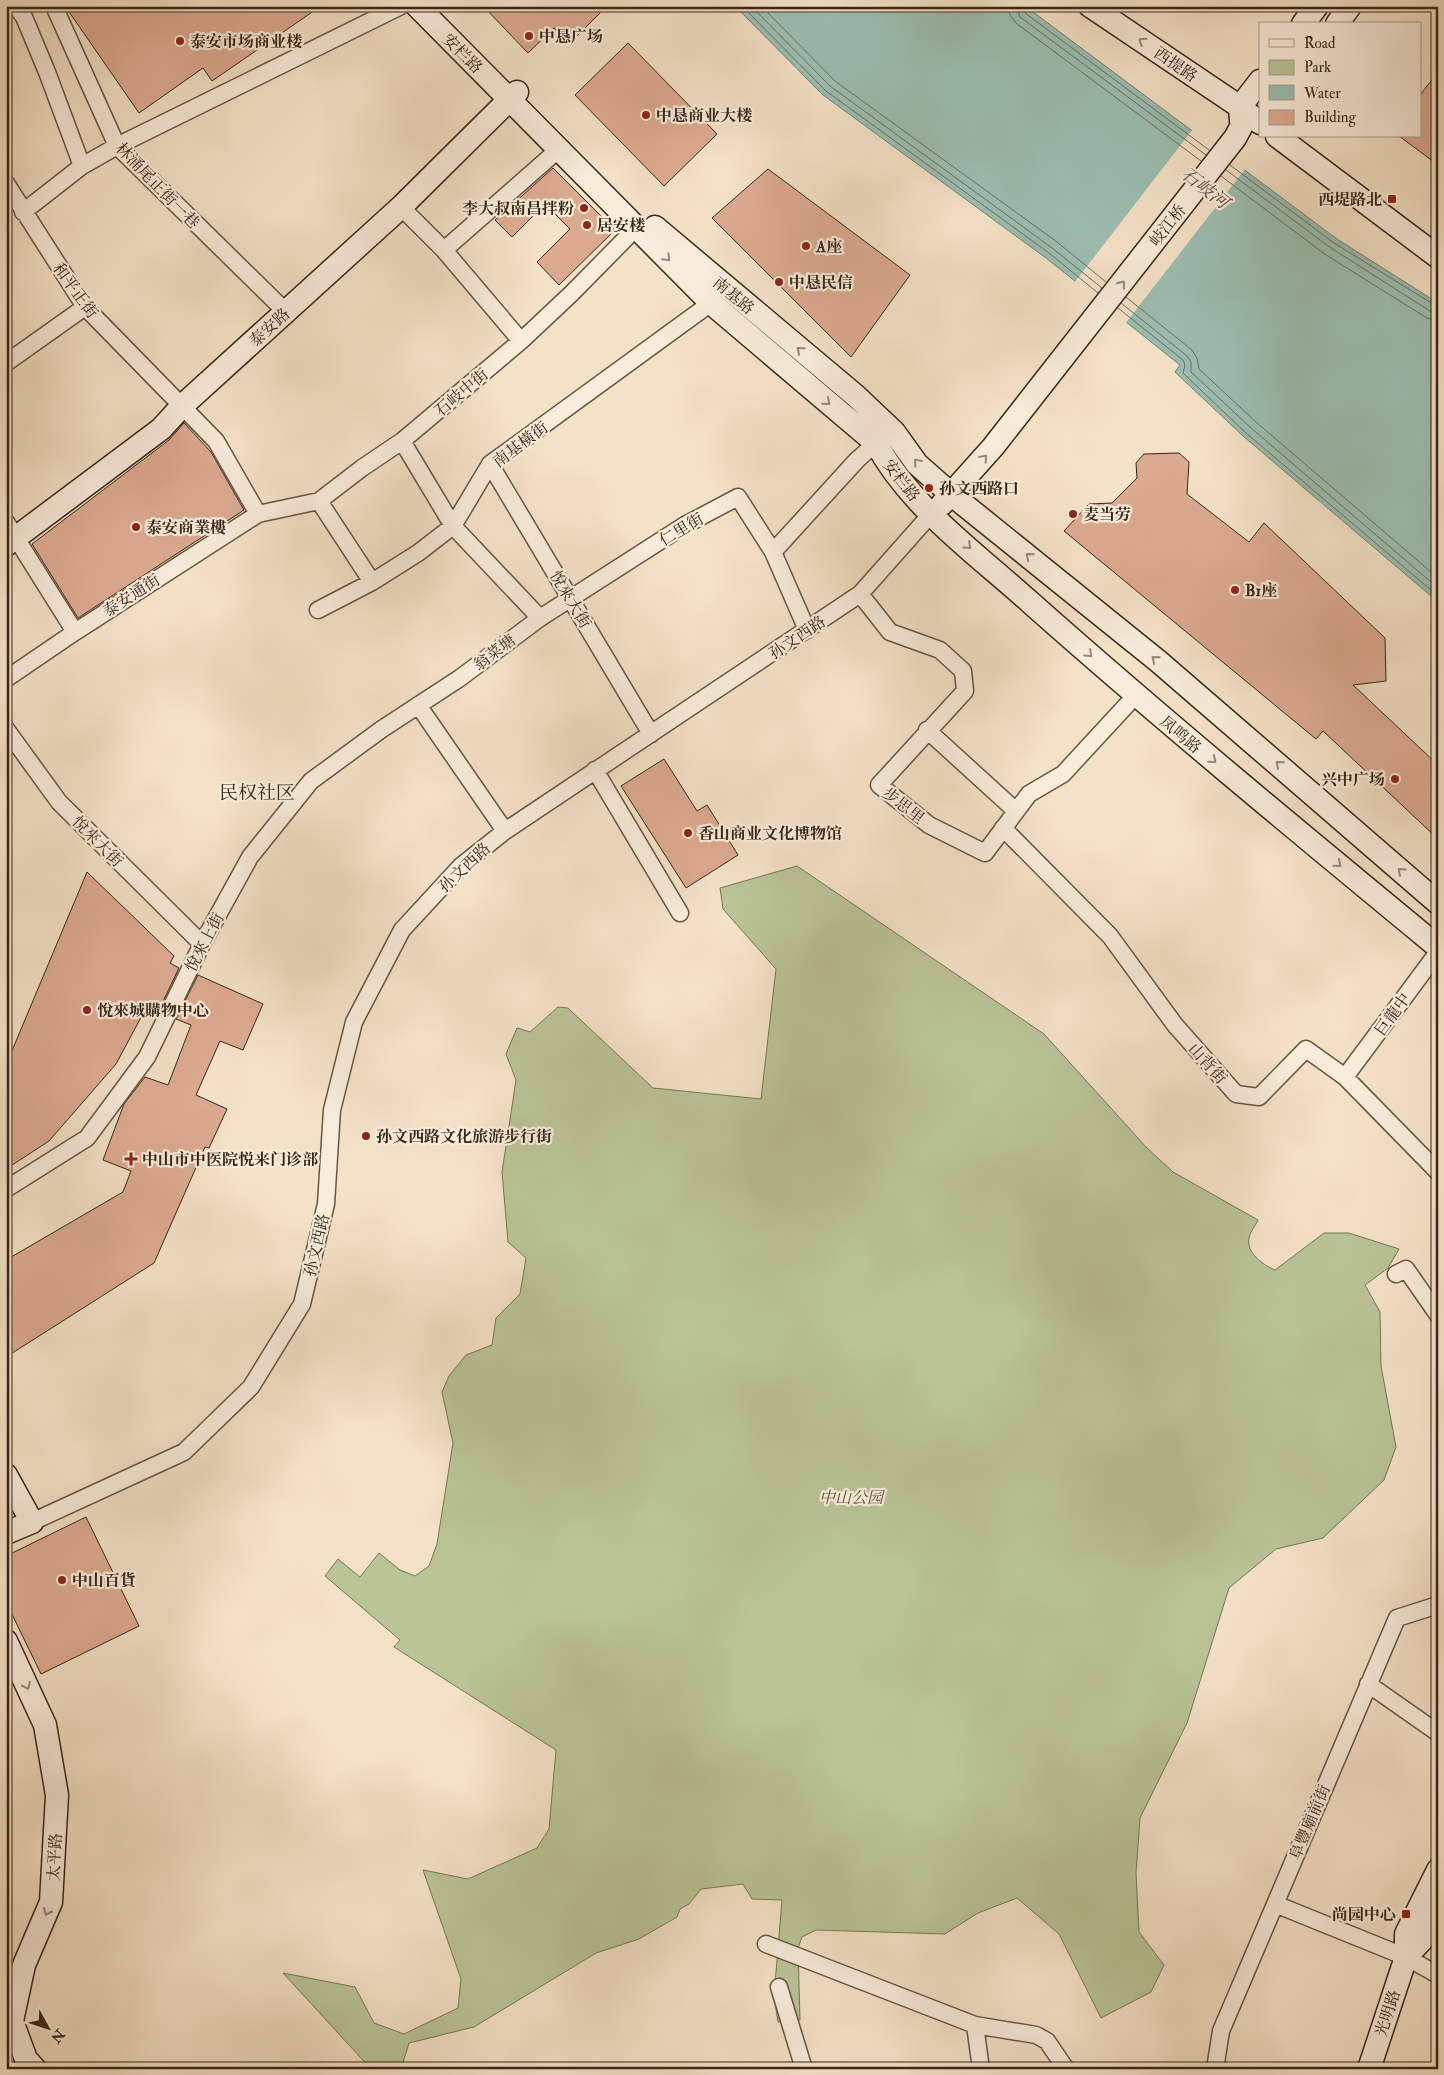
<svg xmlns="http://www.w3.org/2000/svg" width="1444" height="2075" font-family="'IM FELL Double Pica','Noto Serif SC',serif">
	<rect width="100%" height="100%" fill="#f4e2c7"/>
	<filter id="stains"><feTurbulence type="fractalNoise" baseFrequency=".004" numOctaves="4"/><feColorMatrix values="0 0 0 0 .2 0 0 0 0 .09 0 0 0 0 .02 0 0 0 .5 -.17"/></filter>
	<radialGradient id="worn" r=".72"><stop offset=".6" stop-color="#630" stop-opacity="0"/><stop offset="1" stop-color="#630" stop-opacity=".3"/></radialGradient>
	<path fill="#b9c497" stroke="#787658" d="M797,866L1044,1034L1146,1147L1173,1172L1258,1220C1256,1225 1250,1232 1249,1238C1246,1253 1263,1265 1275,1270L1324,1233H1349L1399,1249L1388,1268L1365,1285L1380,1312L1381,1366L1396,1447L1384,1480L1323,1538L1276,1549L1229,1588L1187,1723L1140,1818L1136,1873L1139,1932L1164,1965L1151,1992L1101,2018L1059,1934L1017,1898L978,1913L945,1934L816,1930L802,1937L798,1948L800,2020L778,2022L774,1996L782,1900L752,1899L743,1884L701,1889L689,1904L680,1909L677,1917L639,1939L596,1953L474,2027L409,2043L401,2069H371L283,1973L355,1987L374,2023L404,2034L458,2008L461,1979L423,1870L468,1879L537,1848L549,1829L556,1750L394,1647L400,1640L325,1576L338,1559L360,1577L379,1553L400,1570L415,1576L429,1566L437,1544L453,1443L442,1392L449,1376L466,1355L492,1345L496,1318L520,1294L526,1258L508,1242L502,1172L516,1080L506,1054L517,1028L530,1032L558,1007L568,1008L653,1088L761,1099L776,969L723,909L720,888Z"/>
	<path fill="#9cbeb1" stroke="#738274" d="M735,6H1025L1337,239L1438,303V602L1243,436L1175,372L1180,365L1046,258L823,95Z"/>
	<path fill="#f4e2c7" d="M1193,129L1246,168L1125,324L1074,283Z"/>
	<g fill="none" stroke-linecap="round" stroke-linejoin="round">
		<path stroke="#697264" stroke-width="1" d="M742,6L826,91L1049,253L1098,293
			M751,6L830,86L1052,248L1102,288
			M761,6L835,81L1057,242L1106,282
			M1008,6L1010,15L1016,23L1201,161
			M1016,6L1020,17L1206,155
			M1022,6L1025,13L1209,150
			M1230,165L1334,243L1438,307
			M1226,170L1331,248L1430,311L1438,313
			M1221,176L1326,255L1427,318L1438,321
			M1126,297L1192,350L1197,358L1199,369L1256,422L1438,578
			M1121,303L1187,356L1191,362V372L1251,428L1438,588
			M1118,308L1183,360L1185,365L1183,373L1246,433L1438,596"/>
	</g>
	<path fill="#dcaa91" stroke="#362718" d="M65,6H321L212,81L203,68L139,113Z
		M483,6H607L569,44L554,28L528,53Z
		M628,43L717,134L664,186L575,95Z
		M1438,72V165L1399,136H1420V95Z
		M553,168L615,230L559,285L537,262L570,229L545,204L512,237L495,220Z
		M768,169L910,275L851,357L712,218Z
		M184,423L211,452L244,510L78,618L32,544L169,440Z
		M1179,453L1189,462L1187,494L1249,542L1264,523L1385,638L1386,681L1353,685L1438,765V839L1323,731L1316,739L1064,531L1089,504L1112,503L1137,478L1136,463L1144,454Z
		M664,759L697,811L707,805L738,855L686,888L621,786Z
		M87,872L174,956L170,963L179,968L158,1012L146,1008L116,1064L49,1141L6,1169V1065Z
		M198,975L263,1004L243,1050L220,1041L196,1095L227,1109L209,1148L205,1147L154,1263L6,1357V1260L123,1192L131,1171L103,1160L124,1104L145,1077L168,1085L191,1025L176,1019Z
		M86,1517L139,1626L41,1674L6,1602V1556Z"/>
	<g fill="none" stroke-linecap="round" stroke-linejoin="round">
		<g stroke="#665644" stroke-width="19">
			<path id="street" d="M16,6L24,17L47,72L82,166
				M54,6L117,146L286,312
				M6,183L85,307L216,441L258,514
				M401,207L444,250L521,341
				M23,212L82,166L117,146L401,6
				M444,250L559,149
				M6,363L85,307
				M402,441L453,526L540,618
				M490,464L651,734
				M319,501L372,582
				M6,522L75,632
				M773,552L857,460L876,443
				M860,594L890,632L940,650L963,671L965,691L879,785L929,825L985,853L1029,794L1063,774L1135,696
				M318,610L372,582L418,553L453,526L490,464L711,303
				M6,679L75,632L258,514L319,501L362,468L402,441L521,341L571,294L637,227
				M418,705L505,831
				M6,729L59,802L202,944
				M927,730L1016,811
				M595,770L680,913
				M1003,828L1110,936L1175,1025L1236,1094L1259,1097L1306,1049L1345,1077L1438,1172
				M1345,1077L1438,952
				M6,1189L87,1138L147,1057L202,944L250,857L311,781L382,729L460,678L540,618L685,525L738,497L773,552L807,630
				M1396,1274L1406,1269L1438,1315
				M32,1522L184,1452L251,1387L302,1304L326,1204L332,1110L354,1022L402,930L461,866L505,831L860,594L931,514
				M1368,1684L1438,1733
				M1275,1904L1406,1957L1438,1975
				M766,1944L975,2025L1036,2035L1047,2041L1066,2069
				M779,1987L804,2069
				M975,2025L981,2069
				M1215,2069L1221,2031L1397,1618L1438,1605"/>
		</g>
		<g stroke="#362718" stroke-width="25">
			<path id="secondary" d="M417,6L711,303L876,443C910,507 978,555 1031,603C1164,721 1301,834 1438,947
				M1090,6L1240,107L1260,123
				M1303,24L1317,6
				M1337,24L1350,6
				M1241,121L1240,107L1260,81
				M1277,136L1438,257
				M655,227L856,396L894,432L917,464L952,495L1158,661L1438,903
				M942,504L993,447L1235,138L1241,127
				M6,545L161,429L182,406L401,207L517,92
				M6,1475L32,1522L6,1533
				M6,1641L45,1725L57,1795L51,1902L24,1965L12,2021L26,2059L35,2069
				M1406,1957L1422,1940L1438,1910
				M1369,2069L1406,1957V1934L1438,1870"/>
		</g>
		<use href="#street" stroke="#f8ecdb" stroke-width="16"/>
		<use href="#secondary" stroke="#f8ecdb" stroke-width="22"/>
	</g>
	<defs><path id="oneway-chevron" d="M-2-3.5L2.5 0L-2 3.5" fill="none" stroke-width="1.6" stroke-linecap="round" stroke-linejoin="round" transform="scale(1.25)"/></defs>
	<g stroke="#978a7a">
		<use href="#oneway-chevron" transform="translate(1142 41) rotate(-146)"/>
		<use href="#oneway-chevron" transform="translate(667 258) rotate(46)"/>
		<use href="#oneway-chevron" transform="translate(1122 284) rotate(-52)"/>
		<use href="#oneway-chevron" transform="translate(800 350) rotate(-140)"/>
		<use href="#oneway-chevron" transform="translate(827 402) rotate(40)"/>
		<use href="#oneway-chevron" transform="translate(984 458) rotate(-49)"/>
		<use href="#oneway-chevron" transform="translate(917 462) rotate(-131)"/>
		<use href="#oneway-chevron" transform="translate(968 546) rotate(42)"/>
		<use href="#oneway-chevron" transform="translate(1029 556) rotate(-141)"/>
		<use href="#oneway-chevron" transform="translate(1089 654) rotate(42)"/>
		<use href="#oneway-chevron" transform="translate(1155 659) rotate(-141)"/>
		<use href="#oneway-chevron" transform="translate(1213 760) rotate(40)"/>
		<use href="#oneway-chevron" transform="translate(1279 764) rotate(-139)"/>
		<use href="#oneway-chevron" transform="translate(1338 864) rotate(40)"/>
		<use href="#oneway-chevron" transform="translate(1401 871) rotate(-138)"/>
		<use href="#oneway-chevron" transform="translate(27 1686) rotate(65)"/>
		<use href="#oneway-chevron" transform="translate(47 1912) rotate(114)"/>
	</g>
	<g fill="#8f2418" stroke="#f8ecdb" stroke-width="2">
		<circle cx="529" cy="36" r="5"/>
		<circle cx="180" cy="41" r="5"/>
		<circle cx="646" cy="115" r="5"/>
		<rect x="1387" y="194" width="10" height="10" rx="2.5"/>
		<circle cx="584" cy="208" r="5"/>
		<circle cx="587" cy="225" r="5"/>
		<circle cx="806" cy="246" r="5"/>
		<circle cx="779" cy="282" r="5"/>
		<circle cx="929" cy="488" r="5"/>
		<circle cx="1073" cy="514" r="5"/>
		<circle cx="136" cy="527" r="5"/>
		<circle cx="1235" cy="590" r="5"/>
		<circle cx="1395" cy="779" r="5"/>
		<circle cx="688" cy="833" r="5"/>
		<circle cx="87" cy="1010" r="5"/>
		<circle cx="366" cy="1136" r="5"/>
		<path d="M128.5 1151.5h5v5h5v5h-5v5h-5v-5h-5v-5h5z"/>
		<circle cx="62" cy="1580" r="5"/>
		<rect x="1401" y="1909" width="10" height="10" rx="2.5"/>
	</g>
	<g text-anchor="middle" stroke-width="4.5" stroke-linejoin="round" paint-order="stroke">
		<g font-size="16" font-weight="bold" fill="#362718" stroke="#f8ecdb" text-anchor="start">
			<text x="539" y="42">中恳广场</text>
			<text x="190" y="47">泰安市场商业楼</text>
			<text x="656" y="121">中恳商业大楼</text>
			<text x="1382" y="205" text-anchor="end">西堤路北</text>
			<text x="574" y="214" text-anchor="end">李大叔南昌拌粉</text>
			<text x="597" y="231">居安楼</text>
			<text x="816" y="252">A座</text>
			<text x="789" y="288">中恳民信</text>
			<text x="939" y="494">孙文西路口</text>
			<text x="1083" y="520">麦当劳</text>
			<text x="146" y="533">泰安商業樓</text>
			<text x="1245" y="596">B1座</text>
			<text x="1385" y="785" text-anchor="end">兴中广场</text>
			<text x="698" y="839">香山商业文化博物馆</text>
			<text x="97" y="1016">悅來城購物中心</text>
			<text x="376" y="1142">孙文西路文化旅游步行街</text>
			<text x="142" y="1165">中山市中医院悦来门诊部</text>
			<text x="72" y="1586">中山百貨</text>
			<text x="1396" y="1920" text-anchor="end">尚园中心</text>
		</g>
		<g font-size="16" fill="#362718" stroke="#f8ecdb">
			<text transform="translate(463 53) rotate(45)" y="6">安栏路</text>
			<text transform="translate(1176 64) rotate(34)" y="6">西提路</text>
			<text transform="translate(158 185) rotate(46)" y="6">林涌尾正街一巷</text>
			<text transform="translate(1167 225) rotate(-52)" y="6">岐江桥</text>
			<text transform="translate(76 290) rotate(54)" y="6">和平正街</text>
			<text transform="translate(734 295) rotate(40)" y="6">南基路</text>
			<text transform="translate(269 327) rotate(-42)" y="6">泰安路</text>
			<text transform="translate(461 392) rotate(-40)" y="6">石岐中街</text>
			<text transform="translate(520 444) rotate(-37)" y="6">南基橫街</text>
			<text transform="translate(902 480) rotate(52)" y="6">安栏路</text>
			<text transform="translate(681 529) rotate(-31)" y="6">仁里街</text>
			<text transform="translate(131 595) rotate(-33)" y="6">泰安通街</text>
			<text transform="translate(571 599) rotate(59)" y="6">悅來大街</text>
			<text transform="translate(797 637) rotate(-34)" y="6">孙文西路</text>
			<text transform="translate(494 652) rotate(-37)" y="6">翁菜塘</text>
			<text transform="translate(1181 734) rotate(40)" y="6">凤鸣路</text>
			<text transform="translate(904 805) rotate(38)" y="6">步思里</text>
			<text transform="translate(98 841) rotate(45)" y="6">悅來大街</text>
			<text transform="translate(464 867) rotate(-43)" y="6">孙文西路</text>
			<text transform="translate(204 942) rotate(-62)" y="6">悅來上街</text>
			<text transform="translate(1392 1014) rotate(-54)" y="6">巨龍中</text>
			<text transform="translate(1208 1063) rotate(48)" y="6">山背街</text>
			<text transform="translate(316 1245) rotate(-77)" y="6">孙文西路</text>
			<text transform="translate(1309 1822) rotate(-67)" y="6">阜豐廟前街</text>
			<text transform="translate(54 1857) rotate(-87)" y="6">太平路</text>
			<text transform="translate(1387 2013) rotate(-72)" y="6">光明路</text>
		</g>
		<g font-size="16" font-style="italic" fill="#574e38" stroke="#f8ecdb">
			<text x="851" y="1503">中山公园</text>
		</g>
		<g font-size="18" font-style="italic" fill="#555446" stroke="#f8ecdb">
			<text transform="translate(1205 188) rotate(38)" y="6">石岐河</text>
		</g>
		<g font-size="19" fill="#362718" stroke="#f8ecdb">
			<text x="257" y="799">民权社区</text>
		</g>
	</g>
	<rect width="1444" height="2075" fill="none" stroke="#f4e2c7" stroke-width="25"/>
	<rect x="8" y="8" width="1429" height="2060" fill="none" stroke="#362718" stroke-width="2.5"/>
	<rect x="12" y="12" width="1419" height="2050" fill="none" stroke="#362718"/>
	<rect x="1259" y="22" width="162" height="115" fill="#f8ecdb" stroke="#aa9d8d"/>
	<rect x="1269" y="39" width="25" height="8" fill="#f8ecdb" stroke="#aa9d8d"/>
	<text x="1304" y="48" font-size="15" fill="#362718">Road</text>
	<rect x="1269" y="60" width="25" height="15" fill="#b9c497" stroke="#aa9d8d"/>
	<text x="1304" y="72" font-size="15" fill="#362718">Park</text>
	<rect x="1269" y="85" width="25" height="15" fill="#9cbeb1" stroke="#aa9d8d"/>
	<text x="1304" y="98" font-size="15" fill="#362718">Water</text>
	<rect x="1269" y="110" width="25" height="15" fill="#dcaa91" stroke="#aa9d8d"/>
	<text x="1304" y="122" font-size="15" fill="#362718">Building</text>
	<g transform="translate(48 2028) rotate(130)" stroke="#f8ecdb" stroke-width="4" paint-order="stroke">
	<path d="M0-4L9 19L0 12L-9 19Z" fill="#362718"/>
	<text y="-8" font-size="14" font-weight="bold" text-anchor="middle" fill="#362718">N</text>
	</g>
	<rect width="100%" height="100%" filter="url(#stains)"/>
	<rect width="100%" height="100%" fill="url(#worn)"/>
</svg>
